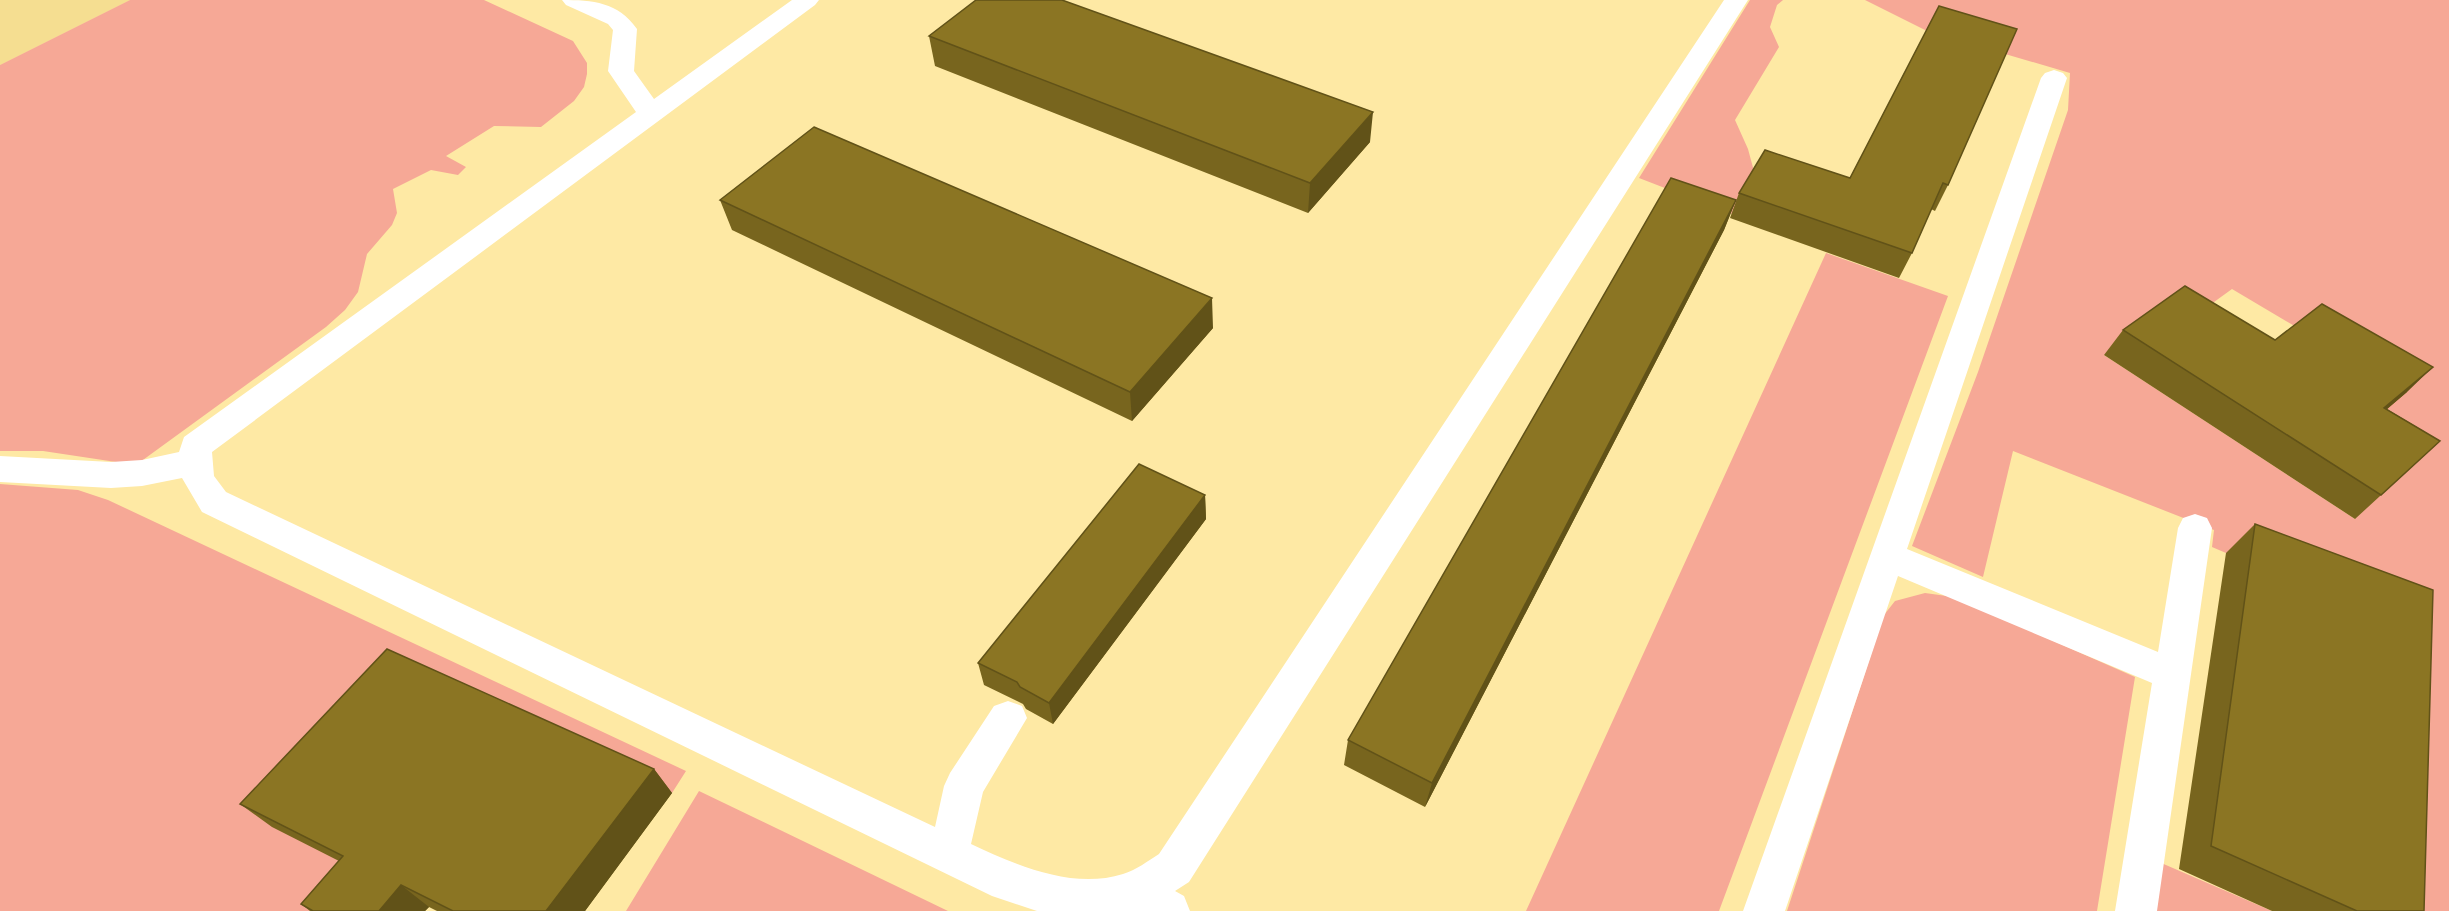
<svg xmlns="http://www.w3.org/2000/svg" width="2449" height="911" font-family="Cabin,sans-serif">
	<rect width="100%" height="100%" fill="#fee9a4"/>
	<path fill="#f5de91" d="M0,0H130L0,65Z"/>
	<path fill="#f6a896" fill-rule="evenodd" d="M130,0H484L573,41L587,63V74L584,87L574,101L541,127L494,126L446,156L466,167L458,175L431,170L393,189L397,213L392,225L367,254L358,292L345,310L326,327L136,465L43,451H0V65Z
		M1750,0H1783L1777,5L1770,27L1779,47L1735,120L1748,149L1755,175L1732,214L1639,178Z
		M1865,0H2449V911H2384L2397,618L2226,553L2212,547L2214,530L2013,451L1983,577L1912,546L1978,372L2068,110L2070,73L1927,31ZM2232,289L2406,392L2359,433L2355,519L2104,355L2185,323Z
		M1826,253L1948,296L1719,911H1526Z
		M0,484L78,490L108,500L686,771L672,793L412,676L373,878L345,911H0Z
		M1925,593L1954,597L2135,677L2097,911H1787L1884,615L1895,601Z
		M699,791L948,911H626Z
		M2159,862L2272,911H2153Z"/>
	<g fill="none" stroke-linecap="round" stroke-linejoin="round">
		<path fill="#fff" fill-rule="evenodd" d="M562,0C593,0 618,2 637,29L634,71L654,99L792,0H819L815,5L212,452L214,476L226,492L935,827L944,786L950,773L994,706L1008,701L1022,706L1027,718L983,792L971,844C1016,865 1072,890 1123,874C1136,870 1148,861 1159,854L1724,0H1748L1189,882L1175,891L1184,896L1190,911H1037L992,896L202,512L182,478L142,486L111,488L0,482V456L111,462L142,460L179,452L184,437L636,112L608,71L613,30L608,24L566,5Z
			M2054,70L2063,73L2067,78L1907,549L2158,652L2178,528L2183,518L2195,514L2207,518L2212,528L2157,911H2115L2152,683L1898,576L1785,911H1743L2041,78L2045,73Z"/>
	</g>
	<path fill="#78651e" d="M1939,6L1948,185L1935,211L1931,209L1912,253L1899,278L1730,218L1739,193L1850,178Z
		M929,36L1370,142L1308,213L935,66Z
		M720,200L1213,328L1132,421L732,230Z
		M1736,200L1724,230L1425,807L1344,765L1348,740Z
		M2123,330L2275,340L2407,392L2387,409L2440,441L2355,519L2104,355Z
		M1205,495L1206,519L1053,724L1026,709L1023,704L984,685L978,663Z
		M2255,524L2424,911H2272L2179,869L2226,553Z
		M654,769L672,793L585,911H437L429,907L425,911H310L301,904L339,861L272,827L240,804Z"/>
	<path fill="#615218" d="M1373,112L1370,142L1308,213L1310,183Z
		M1736,200L1724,230L1425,807L1432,783Z
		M1212,298L1213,328L1132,421L1130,392Z
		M2433,367L2407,392L2359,433L2384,408Z
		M1205,495L1206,519L1053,724L1049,703Z
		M654,769L672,793L585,911H546Z
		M401,885L429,907L425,911H379Z"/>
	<path fill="#8b7523" stroke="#615218" stroke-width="1.5" d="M976,0H1062L1373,112L1310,183L929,36Z
		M1939,6L2017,29L1948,185L1943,183L1912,253L1739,193L1765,150L1850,178Z
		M814,127L1212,298L1130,392L720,200Z
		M1671,178L1736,200L1432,783L1348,740Z
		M2185,286L2275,340L2322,304L2433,367L2384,408L2440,441L2381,495L2123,330Z
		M1139,464L1205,495L1049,703L1020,687L1017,682L978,663Z
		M2255,524L2433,590L2424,911H2357L2211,846Z
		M387,649L654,769L546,911H453L401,885L379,911H313L301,904L343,856L240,804Z"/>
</svg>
